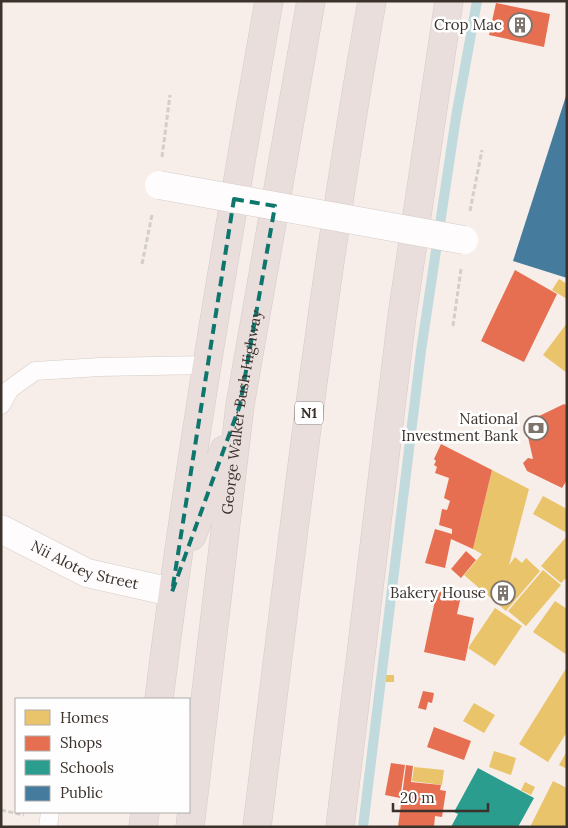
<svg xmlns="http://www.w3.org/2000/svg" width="568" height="828" font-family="Lora,serif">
	<rect width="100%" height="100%" fill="#f7eee9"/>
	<path fill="#e9c46a" d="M559,279L567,284V299L552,290Z
		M567,323V373L543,355Z
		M492,470L529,489L509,565L515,557L522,563L526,558L540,571L506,611L464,575L482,554L473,549Z
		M543,496L567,509V533L533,514Z
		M567,536V577L561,583L541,566Z
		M543,570L561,585L526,626L508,611Z
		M555,601L567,609V655L533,632Z
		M495,608L522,626L495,666L468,648Z
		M567,667V732L548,762L519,744Z
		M386,675H394V682H386Z
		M474,703L495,715L484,733L463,721Z
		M494,751L516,758L511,775L489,767Z
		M567,751V769L559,765Z
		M414,767L444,770L442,785L412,781Z
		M553,781L567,788V827H530Z
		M525,782L535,787L531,795L521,790Z"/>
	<path fill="#e76f51" d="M496,3L550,14L544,47L489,35Z
		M515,270L557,294L524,362L481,341Z
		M564,404L567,406V480L562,488L527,471L523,463L528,458L533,459L528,437L537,417Z
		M441,444L492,470L473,549L451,539L445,568L425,563L435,529L452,534V529L439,525L442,509L447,510L450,501L444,498L449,478L435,473L437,467L434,465L436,461L434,459Z
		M466,551L476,560L461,578L451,569Z
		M437,591L461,596L457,614L474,618L465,661L424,652Z
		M423,691L434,693L432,703L428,702L426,710L418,708Z
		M434,727L471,741L464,760L427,747Z
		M391,763L405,765L400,798L385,795Z
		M406,765L413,766L411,782L441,785L440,790L446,791L442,817L435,816L434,827H398Z"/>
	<path fill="#2a9d8f" d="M478,768L534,798L518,827H451L458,814L454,812Z"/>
	<path fill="#457b9d" d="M566,96H567V278L513,261Z"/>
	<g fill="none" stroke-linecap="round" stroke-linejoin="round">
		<path stroke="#c0dade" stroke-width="10" d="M363,827L421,351L456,117L477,1"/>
		<g stroke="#d5ccc7" stroke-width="19">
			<path id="lane" d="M1,405L10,389L35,371L100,367L206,365
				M48,827L50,812"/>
		</g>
		<g stroke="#d5ccc7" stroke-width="29">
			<g id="street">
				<path id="s1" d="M1,529L87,573L172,592"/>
			</g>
		</g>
		<g stroke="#d1ccc9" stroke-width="29">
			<g id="highway">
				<path d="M192,536L224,450"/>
				<path d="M159,699C188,465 228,233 269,1"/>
				<path d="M143,827L145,812"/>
				<path id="s2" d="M190,827L240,405L311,1"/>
				<path d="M257,827C291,551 323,275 372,1"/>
				<path d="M340,827L402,316L449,1"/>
			</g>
		</g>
		<path stroke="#d2cecc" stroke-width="3" stroke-dasharray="5 2.5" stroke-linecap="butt" d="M162,157L170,95
			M470,211L482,150
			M142,264L152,215
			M453,326L461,269
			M1,810L24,815"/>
		<use href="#lane" stroke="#fefcfc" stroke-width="18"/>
		<use href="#street" stroke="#fefcfc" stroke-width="28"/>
		<use href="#highway" stroke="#eadedc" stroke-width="28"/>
		<g stroke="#d5ccc7" stroke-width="29" stroke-linecap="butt">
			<path id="street-bridge" d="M159,185L464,240"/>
		</g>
		<use href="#street-bridge" stroke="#fefcfc" stroke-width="28"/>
	</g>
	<path fill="none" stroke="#0f766e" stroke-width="4" stroke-dasharray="10 6" stroke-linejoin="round" d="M234,199L275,206L240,405L172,592Z"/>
	<defs>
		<g id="building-ring" transform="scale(1.25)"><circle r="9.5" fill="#fefefe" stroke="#7d746e" stroke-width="1.5"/><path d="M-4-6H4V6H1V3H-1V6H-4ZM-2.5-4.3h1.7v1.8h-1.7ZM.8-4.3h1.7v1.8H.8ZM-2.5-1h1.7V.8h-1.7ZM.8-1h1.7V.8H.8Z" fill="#7d746e"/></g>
		<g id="bank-ring" transform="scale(1.25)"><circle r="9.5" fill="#fefefe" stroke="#7d746e" stroke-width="1.5"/><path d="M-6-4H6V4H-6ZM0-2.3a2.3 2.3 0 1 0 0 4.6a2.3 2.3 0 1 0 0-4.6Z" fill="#7d746e"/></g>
	</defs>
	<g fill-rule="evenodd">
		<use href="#building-ring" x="520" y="25"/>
		<use href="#bank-ring" x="536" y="428"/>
		<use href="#building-ring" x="503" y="593"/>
	</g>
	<g text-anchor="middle" stroke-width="5" stroke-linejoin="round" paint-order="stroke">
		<rect fill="#fefefe" stroke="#766f6b" stroke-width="1" x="295" y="401.5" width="28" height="23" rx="4"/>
		<g font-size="14" font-weight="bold" fill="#3c322c">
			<text x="309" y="418">N1</text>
		</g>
		<g font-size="15" fill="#3c322c" stroke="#fefefe" text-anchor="end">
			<text x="502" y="30">Crop Mac</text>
			<text x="518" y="424">National<tspan x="518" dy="17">Investment Bank</tspan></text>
			<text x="486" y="598">Bakery House</text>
		</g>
		<g font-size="15" fill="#3c322c" stroke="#fefefe">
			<text dy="5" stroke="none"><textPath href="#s2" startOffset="418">George Walker Bush Highway</textPath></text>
			<text dy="5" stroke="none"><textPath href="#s1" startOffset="92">Nii Alotey Street</textPath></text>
		</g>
	</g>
	<rect width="568" height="828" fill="none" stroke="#3c322c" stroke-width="5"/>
	<rect x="15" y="698" width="175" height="115" fill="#fefefe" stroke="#b0acaa"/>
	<rect x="25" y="710" width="25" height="15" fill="#e9c46a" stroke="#b0acaa"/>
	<text x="60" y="723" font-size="15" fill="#3c322c">Homes</text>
	<rect x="25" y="736" width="25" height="15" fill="#e76f51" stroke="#b0acaa"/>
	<text x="60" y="748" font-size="15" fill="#3c322c">Shops</text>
	<rect x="25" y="760" width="25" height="15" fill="#2a9d8f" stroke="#b0acaa"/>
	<text x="60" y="773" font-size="15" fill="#3c322c">Schools</text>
	<rect x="25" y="786" width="25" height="15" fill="#457b9d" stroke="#b0acaa"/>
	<text x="60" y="798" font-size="15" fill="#3c322c">Public</text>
	<path d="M393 803v8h95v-8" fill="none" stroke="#3c322c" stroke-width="2.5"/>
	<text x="400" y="803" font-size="15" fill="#3c322c" stroke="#fefefe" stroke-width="4" paint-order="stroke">20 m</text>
</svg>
